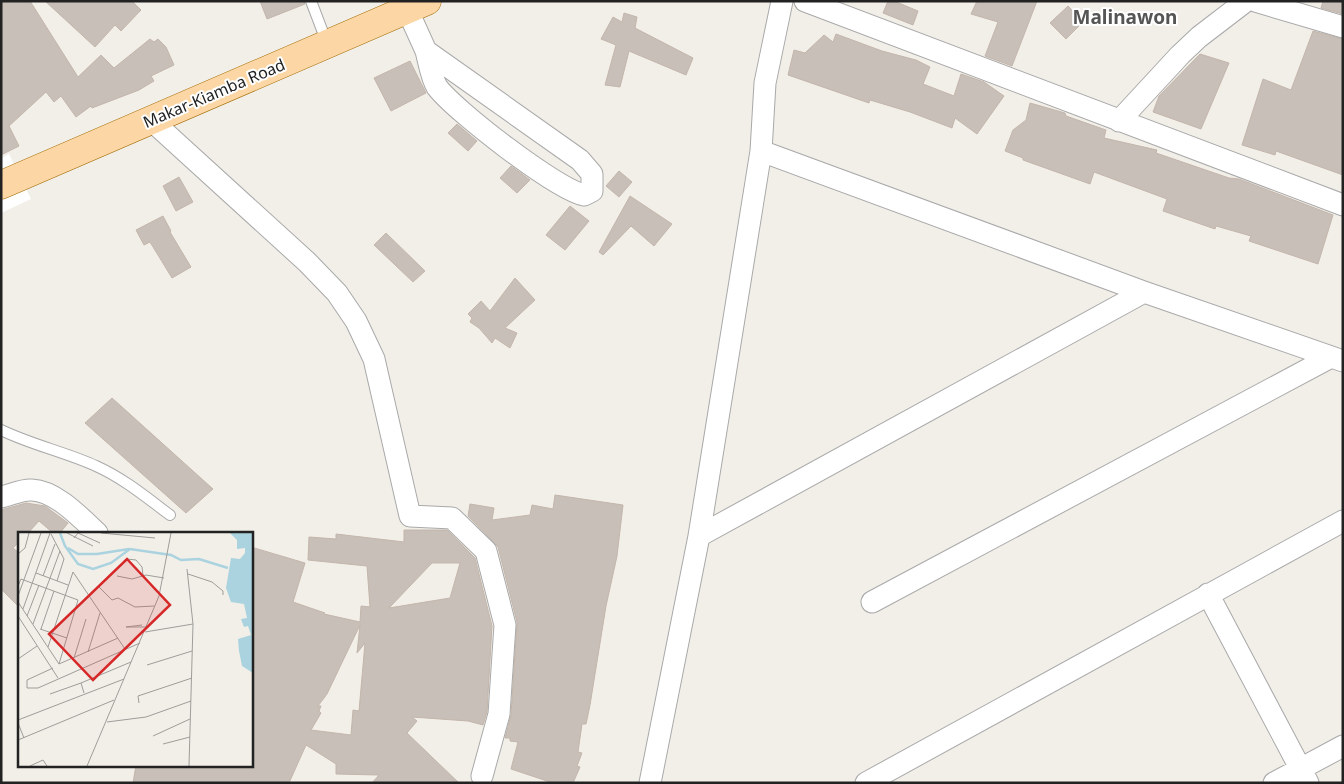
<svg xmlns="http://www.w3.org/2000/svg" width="1344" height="784" font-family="'Noto Sans',sans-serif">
	<rect width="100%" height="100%" fill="#f2efe9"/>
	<path fill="#fff" d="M9,154L31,199L1,213V158Z"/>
	<path fill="#c7bfb8" stroke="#c4b6ab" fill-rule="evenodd" d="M1,1H30L78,77L101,55L114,68L150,39L154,42L158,39L166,47L174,65L151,76L154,81L139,90L92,108L91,106L76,117L61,96L54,102L46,92L9,126L19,146L1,155Z
		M45,1H132L141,10L121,31L115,25L95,47Z
		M260,1H304L305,4L267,19Z
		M888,1H894L918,11L913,25L883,13Z
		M977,1H1037L1012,66L985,56L998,22L971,14Z
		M1323,1H1343V14L1321,8Z
		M1068,6L1083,22L1066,39L1050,23Z
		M624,13L637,17L635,28L693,58L686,75L629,51L620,87L605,85L616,45L601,39L613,17L622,22Z
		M1313,31L1343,39V175L1276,151L1275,155L1242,145L1263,79L1291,90Z
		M836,34L882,51L916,60L930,67L923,84L954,96L961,74L984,82L1004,96L977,134L955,118L952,128L910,112L870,100L869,103L788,75L794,50L805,53L824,35L833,42Z
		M1200,54L1229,63L1201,129L1153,112L1159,96Z
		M410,61L426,93L391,111L374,78Z
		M1030,103L1065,113L1066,116L1106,130L1104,138L1157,150L1156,153L1229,178L1239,179L1333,215L1318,264L1249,241L1251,236L1216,226L1215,229L1163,211L1167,199L1094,172L1090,184L1023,160V158L1005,151L1013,130L1026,120Z
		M457,124L477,141L468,151L448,133Z
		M511,166L530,180L517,193L500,178Z
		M619,171L632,182L619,197L606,186Z
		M179,177L193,202L176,211L163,186Z
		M630,196L672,224L654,246L631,226L603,255L599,252Z
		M570,206L589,221L565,250L546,235Z
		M163,216L171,231L170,232L191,267L172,278L150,242L144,245L136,230Z
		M386,233L425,271L413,282L374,245Z
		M515,278L535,300L505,328L517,333L510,348L495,338L492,343L479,328L470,322L472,318L468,314L481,301L490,311Z
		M112,398L213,489L186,513L85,423Z
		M555,495L623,505L617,556L606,606L590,705L586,724H582L578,752L582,753L577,766L580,767L573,783H553L511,769L518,742L510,741V738H505L511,715L517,622L498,547L468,516L470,504L494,508L492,520L530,515L532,505L553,509Z
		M26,503L45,506L68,523L60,533H53L39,521L28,533H19V542L13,548L19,553V607L1,589V510Z
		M404,530H447L475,558L492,626L487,712L483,725L468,721L412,717L417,721L407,733L459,783H372L379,775L336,774V764L306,745L289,783H133L136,765H251V547L305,563L293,602L325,613L324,614L360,622L361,606L370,607L367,566L308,560L309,537L336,539V534L404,542ZM432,563H460L450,598L389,608ZM360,625L357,653L365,643L359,711L353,710L351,735L311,730L321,713L319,711L321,706H318L327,694Z"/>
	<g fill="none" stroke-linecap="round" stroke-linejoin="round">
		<g stroke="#a9a9a9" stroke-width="12">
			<path id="lane" d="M311,1L327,43
				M1,430C32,445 65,452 96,466C123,478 146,497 170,515"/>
		</g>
		<g stroke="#a9a9a9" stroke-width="23">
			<path id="street" d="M805,1L1343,205
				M1255,1L1343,27
				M407,9L426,51L580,160L592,174V191L584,195C556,189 455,111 437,87C431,77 429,62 426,51
				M151,120L307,262L337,293L356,321L374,359L410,516L452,518L486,551L505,625L499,714L482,776
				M1119,121L1180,55L1199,37L1246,1
				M761,151L1144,292L1343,361
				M1,497C11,495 22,489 32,490C56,491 81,518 97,533
				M699,536L1144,292
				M1208,594L1308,783
				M872,602L1331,357
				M650,783L699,536L761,151L765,83L782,1
				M866,783L1343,521
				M1274,783L1343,746"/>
		</g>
		<g stroke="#a06b00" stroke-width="29">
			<path id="primary" d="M1,185L427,1"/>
		</g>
		<use href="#lane" stroke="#fff" stroke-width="10"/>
		<use href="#street" stroke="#fff" stroke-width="21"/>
		<use href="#primary" stroke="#fcd6a4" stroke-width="28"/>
	</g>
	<g text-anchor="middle" stroke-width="4" stroke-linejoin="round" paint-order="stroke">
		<g font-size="16" fill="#222" stroke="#fff">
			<text transform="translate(214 93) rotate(-23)" y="6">Makar-Kiamba Road</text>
		</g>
		<g font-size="19" font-weight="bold" fill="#555" stroke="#fff">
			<text x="1125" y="24">Malinawon</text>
		</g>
	</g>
	<g transform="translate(18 532)">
		<rect width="235" height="235" fill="#f2efe9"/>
		<path d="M212,1H235V141L224,134L221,119L220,107L233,103L230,94L226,95L223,87L229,86L226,72L213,70L208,56L213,26L222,27L227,21V16L219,17V8Z" fill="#aad3df"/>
		<path fill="none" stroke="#aad3df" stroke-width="2.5" d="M42,1L47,14L60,32L75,37L93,31L112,17L153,23L163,28L181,27L210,36M50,16L60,22H79L111,17"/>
		<path fill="none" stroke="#9f9d99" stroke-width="1" d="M49,1L75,14M83,1L137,6M33,2L46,27L39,49M56,6L60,1L82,11M0,22L7,16L11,1M109,27L118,28L124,35L125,43M169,37L175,92L171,234M18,41L50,53M170,42L194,50L205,59V63M25,44L37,12M99,44L114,47L128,43L146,46M0,54L3,47L60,68L41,132M81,55L94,68L100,66L117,75L136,74M0,64L23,1M0,70L41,132M5,77L32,1M0,84L40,146M9,84L21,53M15,92L42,19M108,95H128M108,95L124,93M22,97L49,106M23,97L36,59M127,100L175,92M30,115L55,40L107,117M70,120L82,81M56,126L68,87M0,127L19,114M41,132L100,106M129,133L174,119M35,136L9,148V156H20L122,111M63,151L113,130M32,162L63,151L66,161M121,171L120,164L174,146M0,188L106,147M89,190L128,185L173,169M0,191L6,206M135,204L172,187M0,208L96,168M145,212L172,205M12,234L25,228L29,234M69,234L141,64L153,1"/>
		<path fill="#d62828" fill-opacity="0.15" stroke="#d62828" stroke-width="2.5" d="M109,27L152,73L75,148L31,102Z"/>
		<rect width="235" height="235" fill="none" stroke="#222" stroke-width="2.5"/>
	</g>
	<rect width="1344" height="784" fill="none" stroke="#222222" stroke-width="5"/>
</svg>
